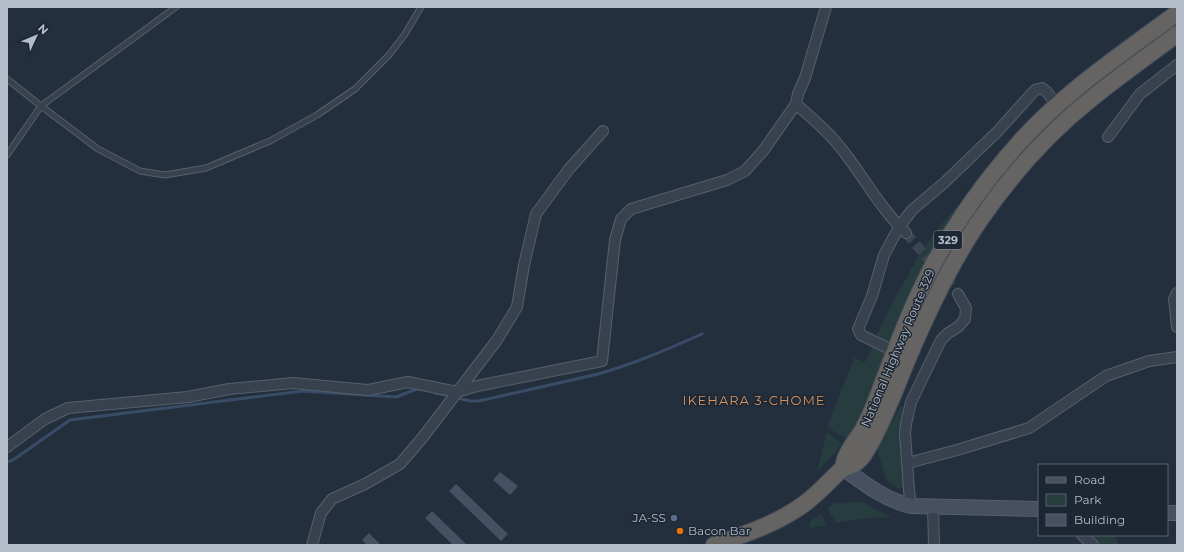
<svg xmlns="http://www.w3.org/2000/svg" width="1184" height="552" font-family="Montserrat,sans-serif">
	<rect width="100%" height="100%" fill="#242f3e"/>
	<path fill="#263c3f" d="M970,193L922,269L912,290L890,345L875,338C893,303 910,267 933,235C944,220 957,207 970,193Z
		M873,345L886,351C876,382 864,411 848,440L827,427L854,358L865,362Z
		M901,405L904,408L900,425L904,488L900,489L886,480L878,452L879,445Z
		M827,432L842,443L835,453L817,472Z
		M864,502L872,508L889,515L890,517L859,519L836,523L827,508L834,503Z
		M821,514L826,525L810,528L809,522Z
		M1088,535H1115L1118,545H1100Z"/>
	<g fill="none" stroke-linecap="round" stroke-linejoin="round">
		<path stroke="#394c67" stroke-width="3" d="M435,393L451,396
			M457,398L470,401H479L598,374C634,364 668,349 702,334
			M7,462L13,460L70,420L303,391L396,397L417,389H420"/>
	</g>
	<path fill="#455162" d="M500,472L518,486L510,495L493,480Z
		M456,484L508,534L501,541L449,491Z
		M432,511L467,545H453L425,518Z
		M369,533L381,545H367L362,540Z"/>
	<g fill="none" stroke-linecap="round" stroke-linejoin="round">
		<path stroke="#3a4453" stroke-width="10" stroke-dasharray="10 5" stroke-linecap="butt" d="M906,233L958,294"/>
		<g stroke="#565f6c" stroke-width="7">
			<path id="service" d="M7,79L41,106L98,149L140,171L165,175L206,168L270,141L317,115L355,89L389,55L405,34L421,7
				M7,155L41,106L176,7"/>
		</g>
		<g stroke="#565f6c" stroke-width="12">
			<path id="minor" d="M796,104C813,119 830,133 844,152C865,179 881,209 906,233
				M1108,137L1140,94L1177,65
				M1177,293L1174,299L1177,327
				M894,351L861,335L858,329L872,296L884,255L899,227L912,210L944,183L997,132L1035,90L1042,88L1047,92L1057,106
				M7,447L45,419L68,408L188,397L229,389L293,383L368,390L408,382L457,392L477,386L602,361L615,240L621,219L631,209L727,180L745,171L763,151L796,104L798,94L805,78L826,7
				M908,463L957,450L1029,428L1106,376L1149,361L1177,357
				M911,506L909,490L905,433L906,424L911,402L941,340L948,333L958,327L965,319L966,308L958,294
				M933,507L934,545
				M1082,535L1093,545
				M312,545L321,513L332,499L365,484L400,464L423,437L497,340L517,307L524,265L536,214L569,169L603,131"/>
		</g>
		<g stroke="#565f6c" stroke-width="16">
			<path id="secondary" d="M843,468C865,484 885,500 911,506L1039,509
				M1167,513H1177"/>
		</g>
		<g stroke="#434c59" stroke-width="18">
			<path id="trunk" d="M843,468C844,465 844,460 846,457C849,448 857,439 862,431C869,418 875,404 880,390C896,348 911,307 932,267C955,223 985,181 1018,144C1064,92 1122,54 1177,13
				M714,545C745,534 777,524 804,504C818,494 829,481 841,470C846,466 853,466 857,462C862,459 865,453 868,448C885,419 896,387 909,356C929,309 951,262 980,220C1011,175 1048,133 1091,99C1119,76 1148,56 1177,34"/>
		</g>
		<use href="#service" stroke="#38414e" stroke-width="5"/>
		<use href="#minor" stroke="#38414e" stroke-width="10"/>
		<use href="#secondary" stroke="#465061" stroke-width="14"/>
		<use href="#trunk" stroke="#656462" stroke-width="16"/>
	</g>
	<circle fill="#5c6f8a" stroke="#1d2633" stroke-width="1.5" cx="674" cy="518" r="4"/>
	<circle fill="#e8710a" stroke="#1d2633" stroke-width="1.5" cx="680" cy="531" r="4"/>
	<g text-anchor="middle" stroke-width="3" stroke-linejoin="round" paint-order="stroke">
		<rect fill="#1d2633" stroke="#878f9c" stroke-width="1" x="934" y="231" width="28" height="18" rx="3"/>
		<g font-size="11" font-weight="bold" fill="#b4bcc9">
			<text x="948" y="244">329</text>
		</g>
		<g font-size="12" fill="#b4bcc9" stroke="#1d2633">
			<text transform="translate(898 348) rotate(-67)" y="4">National Highway Route 329</text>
		</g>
		<g font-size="12" fill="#b4bcc9" stroke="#1d2633" text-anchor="end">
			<text x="666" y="522">JA-SS</text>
			<text x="688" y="535" text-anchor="start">Bacon Bar</text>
		</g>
		<g font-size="13" letter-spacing="1" fill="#d59563" stroke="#1d2633">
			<text x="754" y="405">IKEHARA 3-CHOME</text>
		</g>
	</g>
	<rect width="1184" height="552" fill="none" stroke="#b4bcc9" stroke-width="16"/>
	<rect x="1038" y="464" width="130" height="72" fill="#1d2633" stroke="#59626f"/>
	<rect x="1046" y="477" width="20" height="6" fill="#465061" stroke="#59626f"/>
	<text x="1074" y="484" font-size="12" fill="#b4bcc9">Road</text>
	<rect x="1046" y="494" width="20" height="12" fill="#263c3f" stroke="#59626f"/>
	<text x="1074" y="504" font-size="12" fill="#b4bcc9">Park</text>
	<rect x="1046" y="514" width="20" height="12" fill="#455162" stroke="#59626f"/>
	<text x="1074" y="524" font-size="12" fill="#b4bcc9">Building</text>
	<g transform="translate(36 36) rotate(46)" stroke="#1d2633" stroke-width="3" paint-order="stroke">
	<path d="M0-3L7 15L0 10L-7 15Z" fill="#b4bcc9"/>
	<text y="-6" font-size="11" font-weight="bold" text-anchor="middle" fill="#b4bcc9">N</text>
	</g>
</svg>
